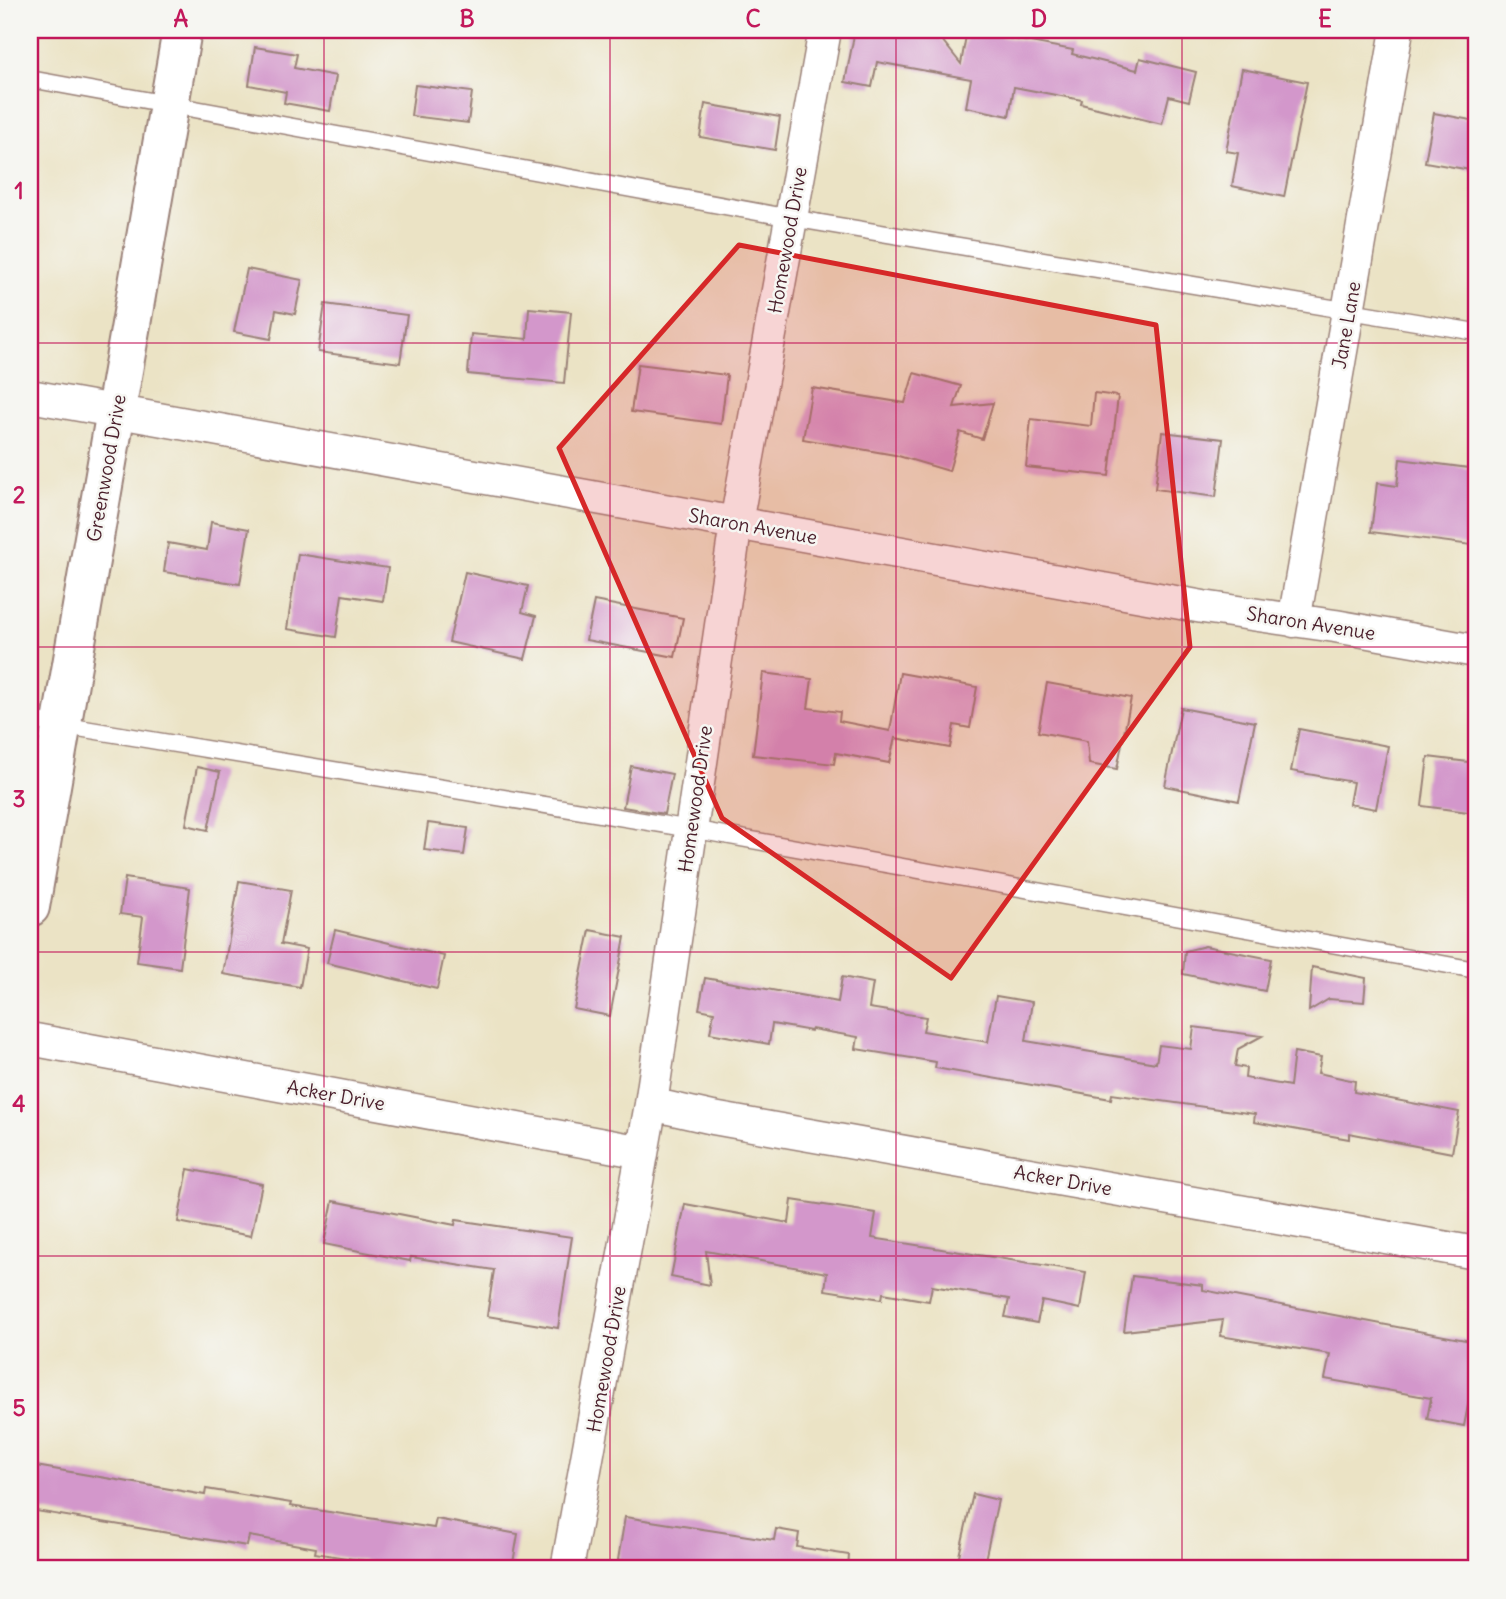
<svg xmlns="http://www.w3.org/2000/svg" width="1506" height="1599" font-family="Delius,sans-serif">
	<rect width="100%" height="100%" fill="#f6f6f2"/>
	<filter id="ink" filterUnits="userSpaceOnUse"><feTurbulence type="fractalNoise" baseFrequency=".0143" numOctaves="2"/><feDisplacementMap in="SourceGraphic" scale="14" xChannelSelector="R" yChannelSelector="G"/><feConvolveMatrix kernelMatrix="1 2 1 2 8 2 1 2 1" color-interpolation-filters="sRGB"/></filter>
	<filter id="wash" filterUnits="userSpaceOnUse"><feTurbulence type="fractalNoise" baseFrequency=".00686" numOctaves="4" result="noise"/><feDisplacementMap in="SourceGraphic" scale="28" xChannelSelector="R" yChannelSelector="G"/><feGaussianBlur stdDeviation="1.57" result="paint"/><feColorMatrix in="noise" values="0 0 0 0 0 0 0 0 0 0 0 0 0 0 0 0 0 1.4 0 .05"/><feComposite in="paint" operator="in"/></filter>
	<g filter="url(#wash)">
		<rect width="100%" height="100%" fill="#ebe3c5"/>
		<g id="blocks">
			<path fill="#d397cb" d="M855,30H934L961,64L967,30H994L993,35L1073,50L1072,54L1137,70L1140,58L1196,72L1189,101L1169,96L1162,124L1081,104L1082,100L1014,87L1009,116L966,107L971,79L877,62L872,87L845,82Z
				M255,47L297,54L294,68L336,76L330,111L284,103L286,92L249,85Z
				M1242,69L1307,82L1284,197L1232,186L1238,153L1226,151Z
				M415,85L472,92L468,123L411,116Z
				M705,104L780,117L775,150L700,137Z
				M1434,113L1476,121V171L1425,162Z
				M247,269L302,280L295,314L276,310L271,339L234,332Z
				M325,304L407,315L400,363L318,352Z
				M529,308L571,312L564,383L468,374L471,334L527,339Z
				M638,364L727,375L721,424L631,412Z
				M914,373L961,386L954,407L993,403L982,439L960,432L949,471L895,455L803,439L812,388L905,403Z
				M1094,393L1118,396L1109,476L1026,467L1031,419L1091,426Z
				M1162,432L1223,439L1216,497L1155,489Z
				M1400,459L1476,469V506L1471,545L1371,532L1377,483L1397,486Z
				M211,522L249,529L240,584L164,572L168,543L207,550Z
				M298,554L388,568L383,601L342,595L336,637L287,629Z
				M465,572L528,586L522,612L536,616L525,659L449,642Z
				M594,601L683,618L675,657L586,640Z
				M763,673L812,679L808,708L840,712L839,721L890,731L900,673L977,687L970,728L954,725L950,748L895,738L889,763L836,753L834,764L753,755Z
				M1047,683L1131,698L1117,769L1089,764L1087,741L1038,732Z
				M1181,708L1255,722L1239,801L1165,786Z
				M1299,729L1388,746L1376,809L1349,804L1353,782L1291,771Z
				M1428,757L1476,763V813L1422,806Z
				M631,766L672,774L664,814L623,807Z
				M197,767L220,772L208,830L186,825Z
				M428,823L468,828L464,855L424,850Z
				M125,878L190,888L180,968L137,962L143,917L120,914Z
				M239,881L291,890L281,944L307,949L300,987L223,974Z
				M335,930L444,956L437,989L327,963Z
				M590,930L625,937L610,1016L574,1009Z
				M1205,946L1271,959L1265,991L1183,974L1185,951Z
				M1312,967L1366,978L1364,1002L1329,999L1309,1011Z
				M842,977L873,983L869,1008L926,1017L923,1031L988,1042L996,996L1032,1002L1026,1041L1156,1063L1159,1045L1191,1049L1194,1027L1262,1036L1238,1049L1235,1066L1246,1068L1245,1078L1290,1086L1294,1052L1321,1057L1318,1073L1355,1081L1354,1092L1459,1112L1452,1153L1349,1133V1139L1254,1122L1255,1114L1112,1094L1111,1099L935,1068L936,1062L856,1049L858,1037L812,1029L811,1031L772,1024L769,1044L710,1033L714,1012L699,1009L705,978L838,1002Z
				M188,1169L262,1184L251,1236L178,1222Z
				M792,1200L876,1213L872,1238L1086,1272L1080,1309L1042,1301L1037,1323L1005,1317L1009,1299L932,1286L929,1301L883,1293L882,1299L825,1290L827,1273L706,1251L710,1285L671,1277L685,1204L789,1223Z
				M333,1201L455,1225L456,1220L572,1237L558,1328L487,1316L494,1270L411,1257L410,1261L324,1244Z
				M1132,1276L1203,1285V1290L1476,1342L1472,1375L1476,1376V1403L1469,1400L1464,1426L1427,1419L1431,1398L1325,1379L1330,1354L1220,1336L1223,1320L1124,1331Z
				M30,1465L205,1495L206,1489L291,1503L290,1506L434,1528L436,1519L518,1534L512,1569H415L315,1553L316,1548L249,1536L247,1546L30,1510Z
				M973,1494L998,1500L983,1569H956Z
				M625,1517L774,1540L776,1529L799,1533L797,1547L849,1555L848,1569H682L618,1560Z"/>
		</g>
	</g>
	<g filter="url(#ink)">
		<use href="#blocks" fill-opacity="0" stroke="#9a8178" stroke-width="2"/>
		<g fill="none" stroke-linecap="round" stroke-linejoin="round">
			<g stroke="#9a8178" stroke-width="19">
				<path id="lane" d="M30,79L791,218L1476,332
					M30,720L691,829L1476,970"/>
			</g>
			<g stroke="#9a8178" stroke-width="35">
				<path id="street" d="M30,396L1203,607L1335,626L1476,651
					M1294,621L1397,30
					M30,1039L642,1152
					M651,1104L713,1118L1476,1253
					M567,1569L651,1104L736,523L825,30"/>
			</g>
			<g stroke="#9a8178" stroke-width="42">
				<path id="secondary" d="M30,907L182,30"/>
			</g>
			<use href="#lane" stroke="#fff" stroke-width="16"/>
			<use href="#street" stroke="#fff" stroke-width="32"/>
			<use href="#secondary" stroke="#fff" stroke-width="38"/>
		</g>
	</g>
	<path fill="#d62828" fill-opacity="0.2" stroke="#d62828" stroke-width="5" stroke-linejoin="round" d="M739,245L1156,325L1190,647L951,978L722,818L559,448Z"/>
	<path fill="none" stroke="#c2185b" stroke-width="2" stroke-opacity="0.55" d="M324,30V1569M610,30V1569M896,30V1569M1182,30V1569M30,343H1476M30,647H1476M30,952H1476M30,1256H1476"/>
	<g text-anchor="middle" stroke-width="5" stroke-linejoin="round" paint-order="stroke">
		<g font-size="19" fill="#4a1f2b" stroke="#f6f6f2">
			<text transform="translate(787 240) rotate(-80)" y="7">Homewood Drive</text>
			<text transform="translate(1346 325) rotate(-80)" y="7">Jane Lane</text>
			<text transform="translate(106 468) rotate(-80)" y="7">Greenwood Drive</text>
			<text transform="translate(753 526) rotate(10)" y="7">Sharon Avenue</text>
			<text transform="translate(1311 623) rotate(9)" y="7">Sharon Avenue</text>
			<text transform="translate(695 799) rotate(-82)" y="7">Homewood Drive</text>
			<text transform="translate(336 1095) rotate(10)" y="7">Acker Drive</text>
			<text transform="translate(1063 1180) rotate(10)" y="7">Acker Drive</text>
			<text transform="translate(606 1359) rotate(-80)" y="7">Homewood Drive</text>
		</g>
	</g>
	<rect width="1506" height="1599" fill="none" stroke="#f6f6f2" stroke-width="77"/>
	<rect x="38" y="38" width="1430" height="1522" fill="none" stroke="#c2185b" stroke-width="2.5"/>
	<g font-size="23" text-anchor="middle" font-weight="bold" fill="#c2185b">
		<text x="181" y="27">A</text>
		<text x="467" y="27">B</text>
		<text x="753" y="27">C</text>
		<text x="1039" y="27">D</text>
		<text x="1325" y="27">E</text>
		<text x="19" y="199">1</text>
		<text x="19" y="503">2</text>
		<text x="19" y="807">3</text>
		<text x="19" y="1112">4</text>
		<text x="19" y="1416">5</text>
	</g>
</svg>
